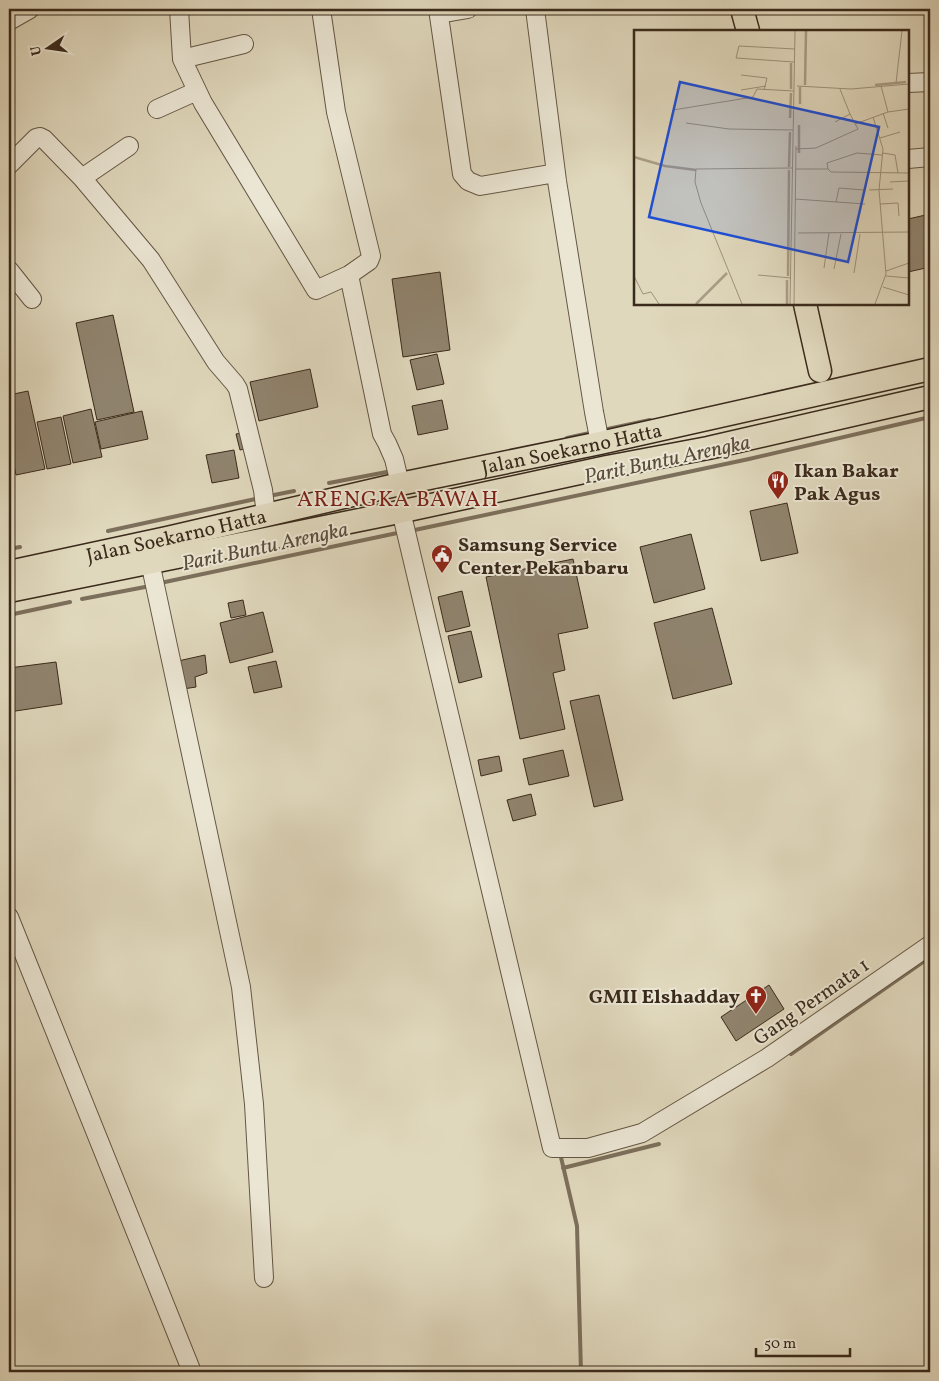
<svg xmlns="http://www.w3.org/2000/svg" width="939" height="1381" font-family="Vollkorn,serif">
	<rect width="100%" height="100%" fill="#e0d8bd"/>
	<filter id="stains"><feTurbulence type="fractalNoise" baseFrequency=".004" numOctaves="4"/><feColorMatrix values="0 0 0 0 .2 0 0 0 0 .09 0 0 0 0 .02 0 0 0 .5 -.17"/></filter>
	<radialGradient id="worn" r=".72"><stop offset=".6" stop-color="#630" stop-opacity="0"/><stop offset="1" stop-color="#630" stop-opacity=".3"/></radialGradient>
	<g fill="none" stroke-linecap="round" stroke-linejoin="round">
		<path stroke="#7c6f5b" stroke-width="4" d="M603,430L650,420
			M567,438L594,432
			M329,483L392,471
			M269,496L294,491
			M108,531L260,498
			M410,531L749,459L930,417
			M9,549L20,547
			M165,582L402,532
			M82,599L145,587
			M9,615L70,602
			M791,1054L930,957
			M560,1153L577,1226L581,1372
			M563,1168L659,1144"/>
	</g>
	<path fill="#90846f" stroke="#3a2a1b" d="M930,214V267L908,272V219Z
		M440,272L450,350L403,357L392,279Z
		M113,315L134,412L97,420L76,323Z
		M437,354L444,384L417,390L410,360Z
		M310,369L318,407L259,421L250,382Z
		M28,391L45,469L16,475L9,440V395Z
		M442,400L448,429L418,435L412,406Z
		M91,409L102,457L73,463L63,416Z
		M142,411L148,439L101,449L95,422Z
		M61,417L71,464L47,469L37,422Z
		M248,432L252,447L240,450L236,434Z
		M234,450L239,478L212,483L206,455Z
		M787,503L798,553L761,561L750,511Z
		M691,534L705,589L654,603L640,547Z
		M573,559L588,628L558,634L565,670L553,673L565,729L520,739L486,577Z
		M462,591L470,626L446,632L438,597Z
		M243,600L246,615L231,618L228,603Z
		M712,608L732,684L673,699L654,623Z
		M263,612L273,652L230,663L220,623Z
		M471,631L482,677L459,683L448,636Z
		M205,655L207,673L195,677L196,687L183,689L178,661Z
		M276,661L282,687L254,693L248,667Z
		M56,662L62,704L9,712V668Z
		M599,695L623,800L594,807L570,701Z
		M563,750L569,776L529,785L523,759Z
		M499,756L502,771L481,776L478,760Z
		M531,794L536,815L513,821L507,800Z
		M769,985L784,1009L736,1041L721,1017Z"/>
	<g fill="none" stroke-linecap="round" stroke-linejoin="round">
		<g stroke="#645644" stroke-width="20">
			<path id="minor" d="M179,9L182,59L203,103L316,290L349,275L369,261L371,256L336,112L321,9
				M438,9L462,174L468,181L480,186L556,173
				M535,9L557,181L594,412L600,443
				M439,14L468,9
				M9,21L30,9
				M182,59L244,44
				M908,83L930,82
				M157,109L197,91
				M908,159L930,157
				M9,165L36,138L40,137L44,139L82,178L151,260L216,362L235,384L238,389L263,490L266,515
				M82,178L129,146
				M9,270L32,299
				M349,275L382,434L387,443L394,459L400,484
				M401,511L552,1148H588L642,1133L767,1058L930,945
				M150,562L241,987L254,1104L264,1278
				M9,917L192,1372"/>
		</g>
		<g stroke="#3a2a1b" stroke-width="25">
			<g id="major">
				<path d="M742,9L748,31"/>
				<path d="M805,304L820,371"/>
				<path id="s1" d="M9,572L167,538L400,484L600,443L930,369"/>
				<path d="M9,591L399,512L607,467L708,448L930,397"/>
			</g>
		</g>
		<use href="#minor" stroke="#ebe6d4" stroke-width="18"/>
		<use href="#major" stroke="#e0d8bd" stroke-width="22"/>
	</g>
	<defs>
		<g id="restaurant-pin" transform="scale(1.125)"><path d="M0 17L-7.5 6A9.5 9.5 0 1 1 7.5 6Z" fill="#8f2418" stroke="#ebe6d4"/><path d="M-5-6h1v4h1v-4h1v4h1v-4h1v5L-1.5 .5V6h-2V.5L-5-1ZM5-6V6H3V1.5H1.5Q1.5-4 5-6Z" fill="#fff"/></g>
		<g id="civic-pin" transform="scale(1.125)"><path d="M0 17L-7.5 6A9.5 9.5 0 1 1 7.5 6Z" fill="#8f2418" stroke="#ebe6d4"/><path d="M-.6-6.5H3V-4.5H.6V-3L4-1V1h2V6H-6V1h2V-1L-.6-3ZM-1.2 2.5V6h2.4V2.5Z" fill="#fff"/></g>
		<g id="church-pin" transform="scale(1.125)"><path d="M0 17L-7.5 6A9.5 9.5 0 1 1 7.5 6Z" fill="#8f2418" stroke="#ebe6d4"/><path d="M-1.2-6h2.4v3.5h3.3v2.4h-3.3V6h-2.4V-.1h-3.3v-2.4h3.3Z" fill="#fff"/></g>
	</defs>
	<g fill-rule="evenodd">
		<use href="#restaurant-pin" x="778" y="481"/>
		<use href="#civic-pin" x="442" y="555"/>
		<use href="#church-pin" x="756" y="996"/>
	</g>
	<g text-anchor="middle" stroke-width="4" stroke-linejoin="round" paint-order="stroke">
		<g font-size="20" fill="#3a2a1b" stroke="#ebe6d4">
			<text dy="7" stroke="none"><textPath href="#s1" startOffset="576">Jalan Soekarno Hatta</textPath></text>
			<text dy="7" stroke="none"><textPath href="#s1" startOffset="171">Jalan Soekarno Hatta</textPath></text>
			<text transform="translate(811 1001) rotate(-35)" y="7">Gang Permata 1</text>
		</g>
		<g font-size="20" font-weight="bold" fill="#3a2a1b" stroke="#ebe6d4" text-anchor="start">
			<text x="794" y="477">Ikan Bakar<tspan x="794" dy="23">Pak Agus</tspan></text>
			<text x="458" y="551">Samsung Service<tspan x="458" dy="23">Center Pekanbaru</tspan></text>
			<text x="740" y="1003" text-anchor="end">GMII Elshadday</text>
		</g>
		<g font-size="21" font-style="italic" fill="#5b4c3b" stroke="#ebe6d4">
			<text transform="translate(667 459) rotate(-12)" y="7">Parit Buntu Arengka</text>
			<text transform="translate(265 546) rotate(-12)" y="7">Parit Buntu Arengka</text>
		</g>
		<g font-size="22" letter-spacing="1" fill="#7a1f14" stroke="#ebe6d4">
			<text x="398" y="506">ARENGKA BAWAH</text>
		</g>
	</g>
	<g transform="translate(634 30)">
		<rect width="275" height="275" fill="#e0d8bd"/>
		<path fill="none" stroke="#a89d86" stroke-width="2.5" d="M171,55L172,1M241,55L272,52M157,59V33M166,74V57M156,88L157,63M165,123V95M0,127L31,136L62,140M155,137L156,102M154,246L155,140M62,274L93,243M153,274V250"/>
		<path fill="none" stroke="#9e927c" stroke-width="1" d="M160,32L102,28L105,16L161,19M107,45L133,48L130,60M262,53L268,1M163,56L217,59L275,54M247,56L254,82M206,59L216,84M107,60L132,56M39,80L119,67L123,59L160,61M249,83L254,98M239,87L249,119L245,160L252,244L241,274M52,93L95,99L159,100M221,94L254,82L275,79M246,108L266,102M162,119L182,118L224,99L216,84L201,92M249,123L261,125L264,143M248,125L223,123L193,133L194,139L197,142L275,143M162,139H194M256,152L275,151M235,160L259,159M161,169L231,174M202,172L205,158L230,160M246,174L264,173L265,186M164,203L275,202M190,238L195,203M200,239L207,204M252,241L275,233M220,243L226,204M124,245L157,248M0,246L9,264L17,262L25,274M252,246L275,248M249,257L275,265M108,274L67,173L61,152L62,139L158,138M156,274L161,1M160,274L162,116"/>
		<path fill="#1d4ed8" fill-opacity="0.15" stroke="#1d4ed8" stroke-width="2.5" d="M46,52L245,97L214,232L15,187Z"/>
		<rect width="275" height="275" fill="none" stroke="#3a2a1b" stroke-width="2.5"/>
	</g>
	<rect width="939" height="1381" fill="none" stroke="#e0d8bd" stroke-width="30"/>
	<rect x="10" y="10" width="919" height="1361" fill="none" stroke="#3a2a1b" stroke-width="2.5"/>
	<rect x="15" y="15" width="909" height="1351" fill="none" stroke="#3a2a1b"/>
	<g transform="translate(48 48) rotate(257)" stroke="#ebe6d4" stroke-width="4" paint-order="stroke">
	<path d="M0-4L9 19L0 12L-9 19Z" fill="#3a2a1b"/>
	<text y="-8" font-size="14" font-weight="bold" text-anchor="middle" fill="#3a2a1b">U</text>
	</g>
	<path d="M756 1348v8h94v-8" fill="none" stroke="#3a2a1b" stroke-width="2.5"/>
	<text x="764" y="1348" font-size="15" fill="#3a2a1b" stroke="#ebe6d4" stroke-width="4" paint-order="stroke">50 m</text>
	<rect width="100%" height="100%" filter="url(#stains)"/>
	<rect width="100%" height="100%" fill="url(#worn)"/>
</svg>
